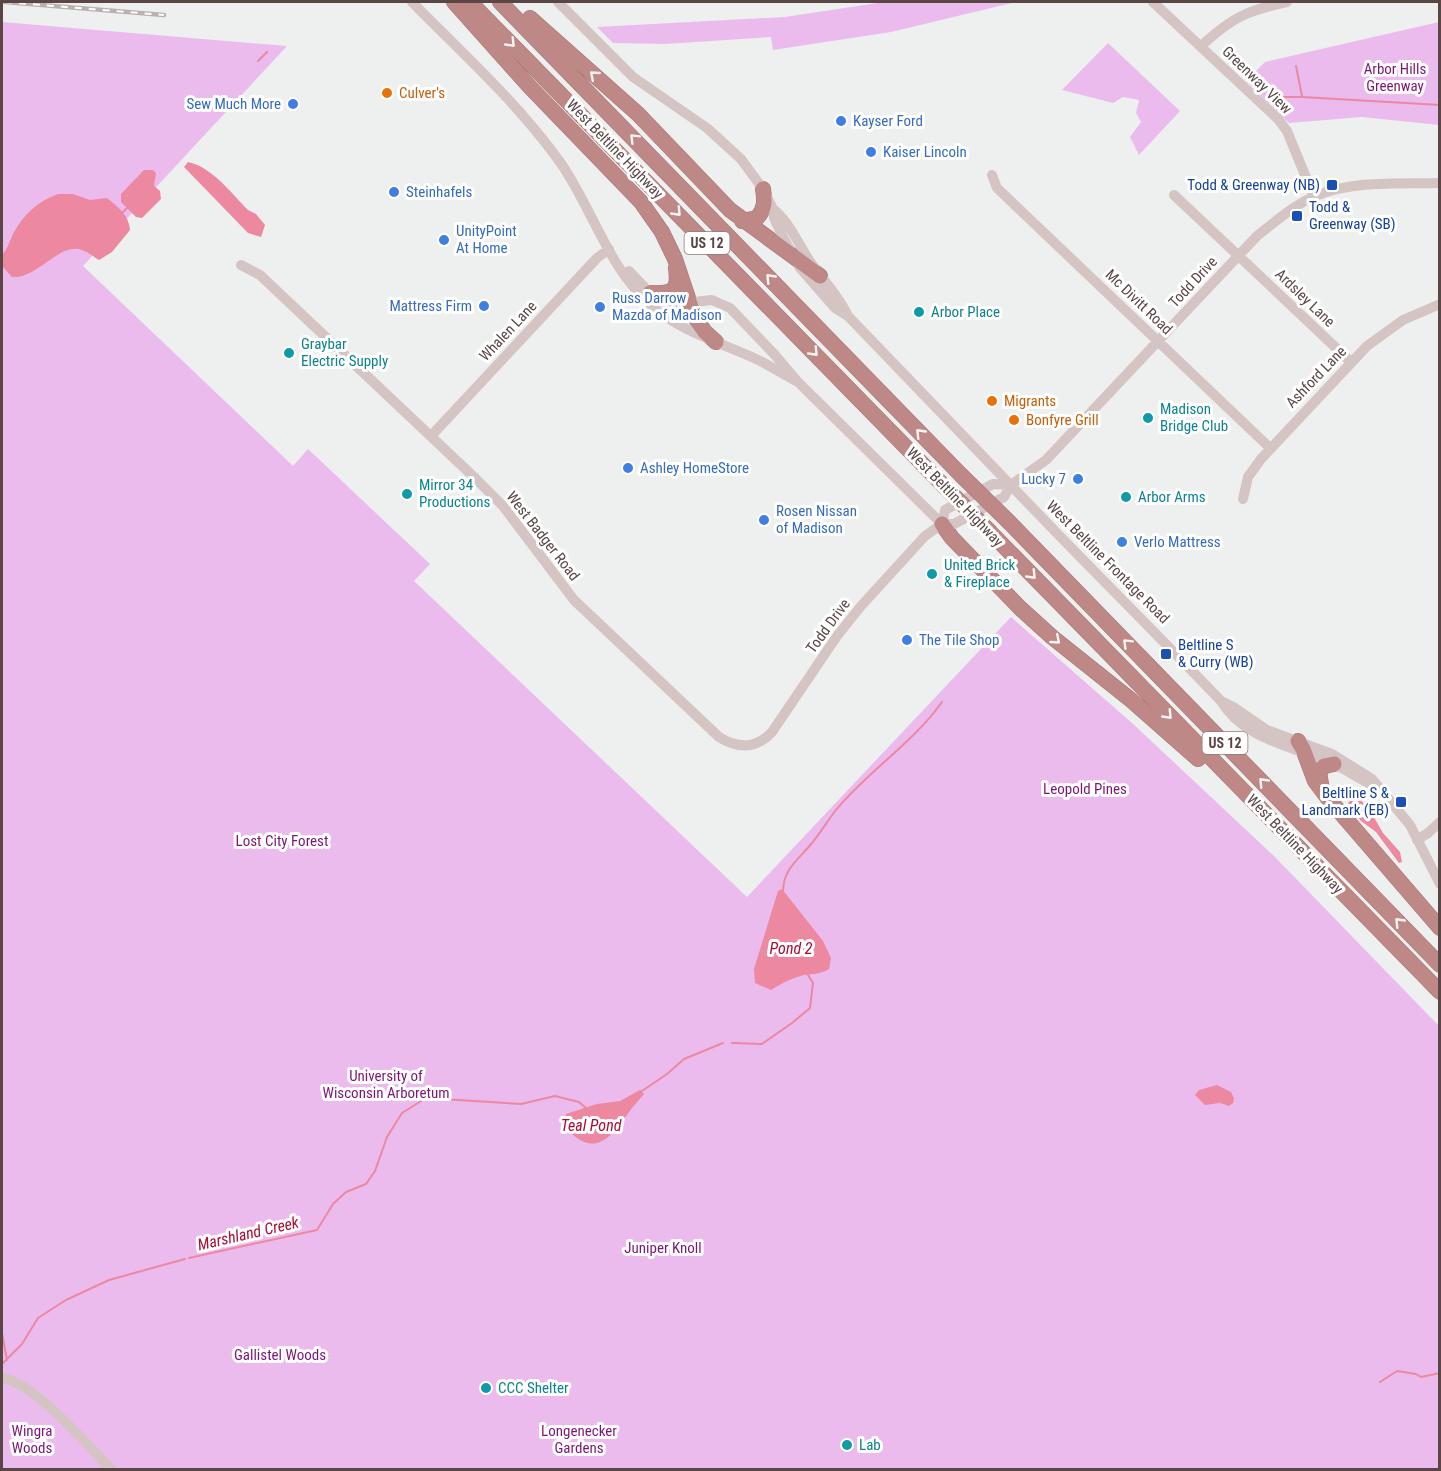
<svg xmlns="http://www.w3.org/2000/svg" width="1441" height="1471" font-family="'Roboto Condensed',sans-serif">
	<rect width="100%" height="100%" fill="#edf0ef"/>
	<path fill="#ebbbee" d="M884,2H1016L891,32L773,50L771,37L666,44L613,43L597,27L785,17Z
		M2,22L287,46L83,266L293,466L308,449L430,564L414,581L747,897L1011,617L1132,723L1274,856L1439,1026V1469H2Z
		M1439,22V125L1362,117L1289,123L1246,81L1265,62Z
		M1108,43L1180,111L1139,155L1130,137L1141,122L1136,113L1139,100L1123,97L1113,103L1062,90Z"/>
	<path fill="#ec889f" d="M188,162C212,167 231,193 248,210L256,214L265,225L261,237L248,233L184,167Z
		M144,170H153L156,173L154,186L160,191L161,199L142,218L136,217L121,202V194Z
		M58,194H73L90,200L107,198C118,207 129,215 130,230L112,252L99,260C94,257 88,252 82,250C59,242 38,279 12,277L2,266V255C8,248 9,242 13,234C23,215 38,201 58,194Z
		M1355,795L1368,807L1383,833L1400,852L1402,862L1399,863L1376,832L1361,821L1348,803Z
		M782,889L823,941L831,958L829,969C820,974 814,974 804,975C792,978 782,983 771,990L755,983L754,969L778,891Z
		M1217,1085L1231,1092L1234,1098L1233,1103L1229,1106L1220,1103L1205,1105L1195,1095L1199,1090Z
		M640,1090L644,1094C640,1099 636,1103 632,1108C612,1136 595,1162 564,1126L566,1114L597,1104L620,1101Z"/>
	<g fill="none" stroke-linecap="round" stroke-linejoin="round">
		<path stroke="#ec889f" stroke-width="2" d="M258,61L267,52
			M1296,66L1302,96
			M1276,97H1302L1440,105
			M123,212L127,208
			M783,892C783,869 798,860 812,843C821,832 828,820 836,810C868,771 913,743 942,702
			M732,1043L762,1044L792,1023L810,1008L813,983L808,975
			M639,1093L667,1074L684,1059L723,1043
			M189,1258L317,1230L333,1204L346,1192L366,1184L375,1171L387,1137L402,1113L426,1098L521,1104L555,1096L579,1102L587,1109
			M2,1333L7,1360
			M2,1364L22,1344L38,1318L66,1300L109,1280L185,1259
			M1380,1382L1397,1371L1416,1374L1421,1377L1440,1373"/>
		<g stroke="#a87470" stroke-width="16">
			<path id="highway" d="M454,2L529,86L641,202L662,232L675,259L694,316L705,332L716,342
				M470,2L943,485
				M500,2L961,475
				M530,18L638,114L730,210L820,276
				M742,221L757,218C765,209 765,201 763,189
				M650,293C673,294 679,291 676,268
				M1010,523L1440,965
				M942,524L952,538L1020,608L1052,637L1131,700L1198,759
				M991,533L1440,992
				M1298,741L1303,749L1315,781L1327,797L1440,928
				M1322,789L1319,773L1324,766L1334,764"/>
		</g>
		<path stroke="#d5c4c4" stroke-width="10" d="M412,2C463,54 517,102 560,162C593,209 608,269 653,307C682,332 719,342 754,358C769,365 783,374 798,382
			M558,2L633,77L707,128L741,159L763,189L773,209L774,218L783,237L800,268L835,308L848,316C907,377 965,438 1024,499C1089,567 1156,633 1221,701C1244,740 1293,746 1331,763C1348,770 1363,782 1380,788
			M1153,2L1278,119L1287,131L1314,197
			M1201,46C1232,18 1245,11 1287,2
			M992,175L997,188L1270,448
			M1174,195L1351,362
			M773,209C790,222 799,246 811,263C823,280 838,295 847,314
			M241,265L260,275L476,479L503,506L574,600L719,737C738,749 756,749 772,732L837,636L861,606L925,536L942,524H954L1004,497L1011,485L1046,460L1257,236C1275,222 1294,205 1315,196C1355,180 1398,184 1440,183
			M629,271L650,293L662,301L676,304L712,300L730,308L774,354L798,382L942,524
			M431,436L597,258L609,249
			M1243,499L1248,477L1261,459L1367,346L1403,320L1440,304
			M942,524L945,510L993,484L1011,485
			M1221,701L1235,708L1267,730L1332,754L1372,779L1410,825L1440,884
			M1417,840L1428,833L1440,822
			M2,1378C35,1383 87,1445 112,1470"/>
		<use href="#highway" stroke="#bd8885" stroke-width="15"/>
		<g stroke="#b8b1af" stroke-width="4.5">
			<path id="rail" d="M5,2L164,15"/>
		</g>
		<use href="#rail" stroke="#fff" stroke-width="2" stroke-dasharray="7" stroke-linecap="butt"/>
		<g stroke="#a87470" stroke-width="16" stroke-linecap="butt">
			<path id="highway-bridge" d="M961,475L1010,523
				M943,485L991,533"/>
		</g>
		<use href="#highway-bridge" stroke="#bd8885" stroke-width="15"/>
	</g>
	<defs><path id="oneway-chevron" d="M-2-3.5L2.5 0L-2 3.5" fill="none" stroke-width="1.6" stroke-linecap="round" stroke-linejoin="round" transform="scale(1.5)"/></defs>
	<g stroke="#f8f3f3">
		<use href="#oneway-chevron" transform="translate(511 43) rotate(46)"/>
		<use href="#oneway-chevron" transform="translate(594 75) rotate(-139)"/>
		<use href="#oneway-chevron" transform="translate(634 138) rotate(-135)"/>
		<use href="#oneway-chevron" transform="translate(677 212) rotate(46)"/>
		<use href="#oneway-chevron" transform="translate(770 278) rotate(-134)"/>
		<use href="#oneway-chevron" transform="translate(814 352) rotate(46)"/>
		<use href="#oneway-chevron" transform="translate(920 433) rotate(-134)"/>
		<use href="#oneway-chevron" transform="translate(1032 575) rotate(46)"/>
		<use href="#oneway-chevron" transform="translate(1056 640) rotate(41)"/>
		<use href="#oneway-chevron" transform="translate(1127 643) rotate(-135)"/>
		<use href="#oneway-chevron" transform="translate(1168 715) rotate(46)"/>
		<use href="#oneway-chevron" transform="translate(1263 782) rotate(-134)"/>
		<use href="#oneway-chevron" transform="translate(1399 922) rotate(-134)"/>
	</g>
	<g fill="#e8710a" stroke="#fff" stroke-width="2">
		<circle cx="387" cy="93" r="6"/>
		<circle cx="992" cy="401" r="6"/>
		<circle cx="1014" cy="420" r="6"/>
	</g>
	<g fill="#3f7fe0" stroke="#fff" stroke-width="2">
		<circle cx="293" cy="104" r="6"/>
		<circle cx="841" cy="121" r="6"/>
		<circle cx="871" cy="152" r="6"/>
		<circle cx="394" cy="192" r="6"/>
		<circle cx="444" cy="240" r="6"/>
		<circle cx="484" cy="306" r="6"/>
		<circle cx="600" cy="307" r="6"/>
		<circle cx="628" cy="468" r="6"/>
		<circle cx="1078" cy="479" r="6"/>
		<circle cx="764" cy="520" r="6"/>
		<circle cx="1122" cy="542" r="6"/>
		<circle cx="907" cy="640" r="6"/>
	</g>
	<g fill="#1a4fb4" stroke="#fff" stroke-width="2">
		<rect x="1326" y="179" width="12" height="12" rx="3"/>
		<rect x="1291" y="210" width="12" height="12" rx="3"/>
		<rect x="1160" y="648" width="12" height="12" rx="3"/>
		<rect x="1395" y="796" width="12" height="12" rx="3"/>
	</g>
	<g fill="#0f9aa8" stroke="#fff" stroke-width="2">
		<circle cx="919" cy="312" r="6"/>
		<circle cx="289" cy="353" r="6"/>
		<circle cx="1148" cy="418" r="6"/>
		<circle cx="407" cy="494" r="6"/>
		<circle cx="1126" cy="497" r="6"/>
		<circle cx="932" cy="574" r="6"/>
		<circle cx="486" cy="1388" r="6"/>
		<circle cx="847" cy="1445" r="6"/>
	</g>
	<g text-anchor="middle" stroke-width="6" stroke-linejoin="round" paint-order="stroke">
		<g fill="#fff" stroke="#8c7e7e" stroke-width="1.5">
			<rect x="684.5" y="232" width="45" height="22" rx="4.5"/>
			<rect x="1202.5" y="732" width="45" height="22" rx="4.5"/>
		</g>
		<g font-size="14" font-weight="bold" fill="#5b4646">
			<text x="707" y="248">US 12</text>
			<text x="1225" y="748">US 12</text>
		</g>
		<g font-size="15" fill="#7c1676" stroke="#fff">
			<text x="1395" y="74">Arbor Hills<tspan x="1395" dy="17">Greenway</tspan></text>
			<text x="1085" y="794">Leopold Pines</text>
			<text x="282" y="846">Lost City Forest</text>
			<text x="386" y="1081">University of<tspan x="386" dy="17">Wisconsin Arboretum</tspan></text>
			<text x="663" y="1253">Juniper Knoll</text>
			<text x="280" y="1360">Gallistel Woods</text>
			<text x="32" y="1436">Wingra<tspan x="32" dy="17">Woods</tspan></text>
			<text x="579" y="1436">Longenecker<tspan x="579" dy="17">Gardens</tspan></text>
		</g>
		<g font-size="15" fill="#5b4646" stroke="#fff">
			<text transform="translate(1257 80) rotate(44)" y="5">Greenway View</text>
			<text transform="translate(615 149) rotate(46)" y="5">West Beltline Highway</text>
			<text transform="translate(1193 282) rotate(-47)" y="5">Todd Drive</text>
			<text transform="translate(1305 298) rotate(44)" y="5">Ardsley Lane</text>
			<text transform="translate(1139 302) rotate(44)" y="5">Mc Divitt Road</text>
			<text transform="translate(508 331) rotate(-47)" y="5">Whalen Lane</text>
			<text transform="translate(1316 377) rotate(-46)" y="5">Ashford Lane</text>
			<text transform="translate(955 497) rotate(46)" y="5">West Beltline Highway</text>
			<text transform="translate(543 536) rotate(52)" y="5">West Badger Road</text>
			<text transform="translate(1108 562) rotate(45)" y="5">West Beltline Frontage Road</text>
			<text transform="translate(828 626) rotate(-54)" y="5">Todd Drive</text>
			<text transform="translate(1295 844) rotate(46)" y="5">West Beltline Highway</text>
		</g>
		<g font-size="15" fill="#c56008" stroke="#fff" text-anchor="start">
			<text x="399" y="98">Culver's</text>
			<text x="1004" y="406">Migrants</text>
			<text x="1026" y="425">Bonfyre Grill</text>
		</g>
		<g font-size="15" fill="#366cbe" stroke="#fff" text-anchor="start">
			<text x="281" y="109" text-anchor="end">Sew Much More</text>
			<text x="853" y="126">Kayser Ford</text>
			<text x="883" y="157">Kaiser Lincoln</text>
			<text x="406" y="197">Steinhafels</text>
			<text x="456" y="236">UnityPoint<tspan x="456" dy="17">At Home</tspan></text>
			<text x="612" y="303">Russ Darrow<tspan x="612" dy="17">Mazda of Madison</tspan></text>
			<text x="472" y="311" text-anchor="end">Mattress Firm</text>
			<text x="640" y="473">Ashley HomeStore</text>
			<text x="1066" y="484" text-anchor="end">Lucky 7</text>
			<text x="776" y="516">Rosen Nissan<tspan x="776" dy="17">of Madison</tspan></text>
			<text x="1134" y="547">Verlo Mattress</text>
			<text x="919" y="645">The Tile Shop</text>
		</g>
		<g font-size="15" fill="#164399" stroke="#fff" text-anchor="end">
			<text x="1320" y="190">Todd &amp; Greenway (NB)</text>
			<text x="1309" y="212" text-anchor="start">Todd &amp;<tspan x="1309" dy="17">Greenway (SB)</tspan></text>
			<text x="1178" y="650" text-anchor="start">Beltline S<tspan x="1178" dy="17">&amp; Curry (WB)</tspan></text>
			<text x="1389" y="798">Beltline S &amp;<tspan x="1389" dy="17">Landmark (EB)</tspan></text>
		</g>
		<g font-size="15" fill="#0d838f" stroke="#fff" text-anchor="start">
			<text x="931" y="317">Arbor Place</text>
			<text x="301" y="349">Graybar<tspan x="301" dy="17">Electric Supply</tspan></text>
			<text x="1160" y="414">Madison<tspan x="1160" dy="17">Bridge Club</tspan></text>
			<text x="419" y="490">Mirror 34<tspan x="419" dy="17">Productions</tspan></text>
			<text x="1138" y="502">Arbor Arms</text>
			<text x="944" y="570">United Brick<tspan x="944" dy="17">&amp; Fireplace</tspan></text>
			<text x="498" y="1393">CCC Shelter</text>
			<text x="859" y="1450">Lab</text>
		</g>
		<g font-size="16" font-style="italic" fill="#a70c31" stroke="#fff">
			<text x="791" y="954">Pond 2</text>
			<text x="591" y="1131">Teal Pond</text>
			<text transform="translate(248 1233) rotate(-13)" y="6">Marshland Creek</text>
		</g>
	</g>
	<rect width="1441" height="1471" fill="none" stroke="#5b4646" stroke-width="6"/>
</svg>
